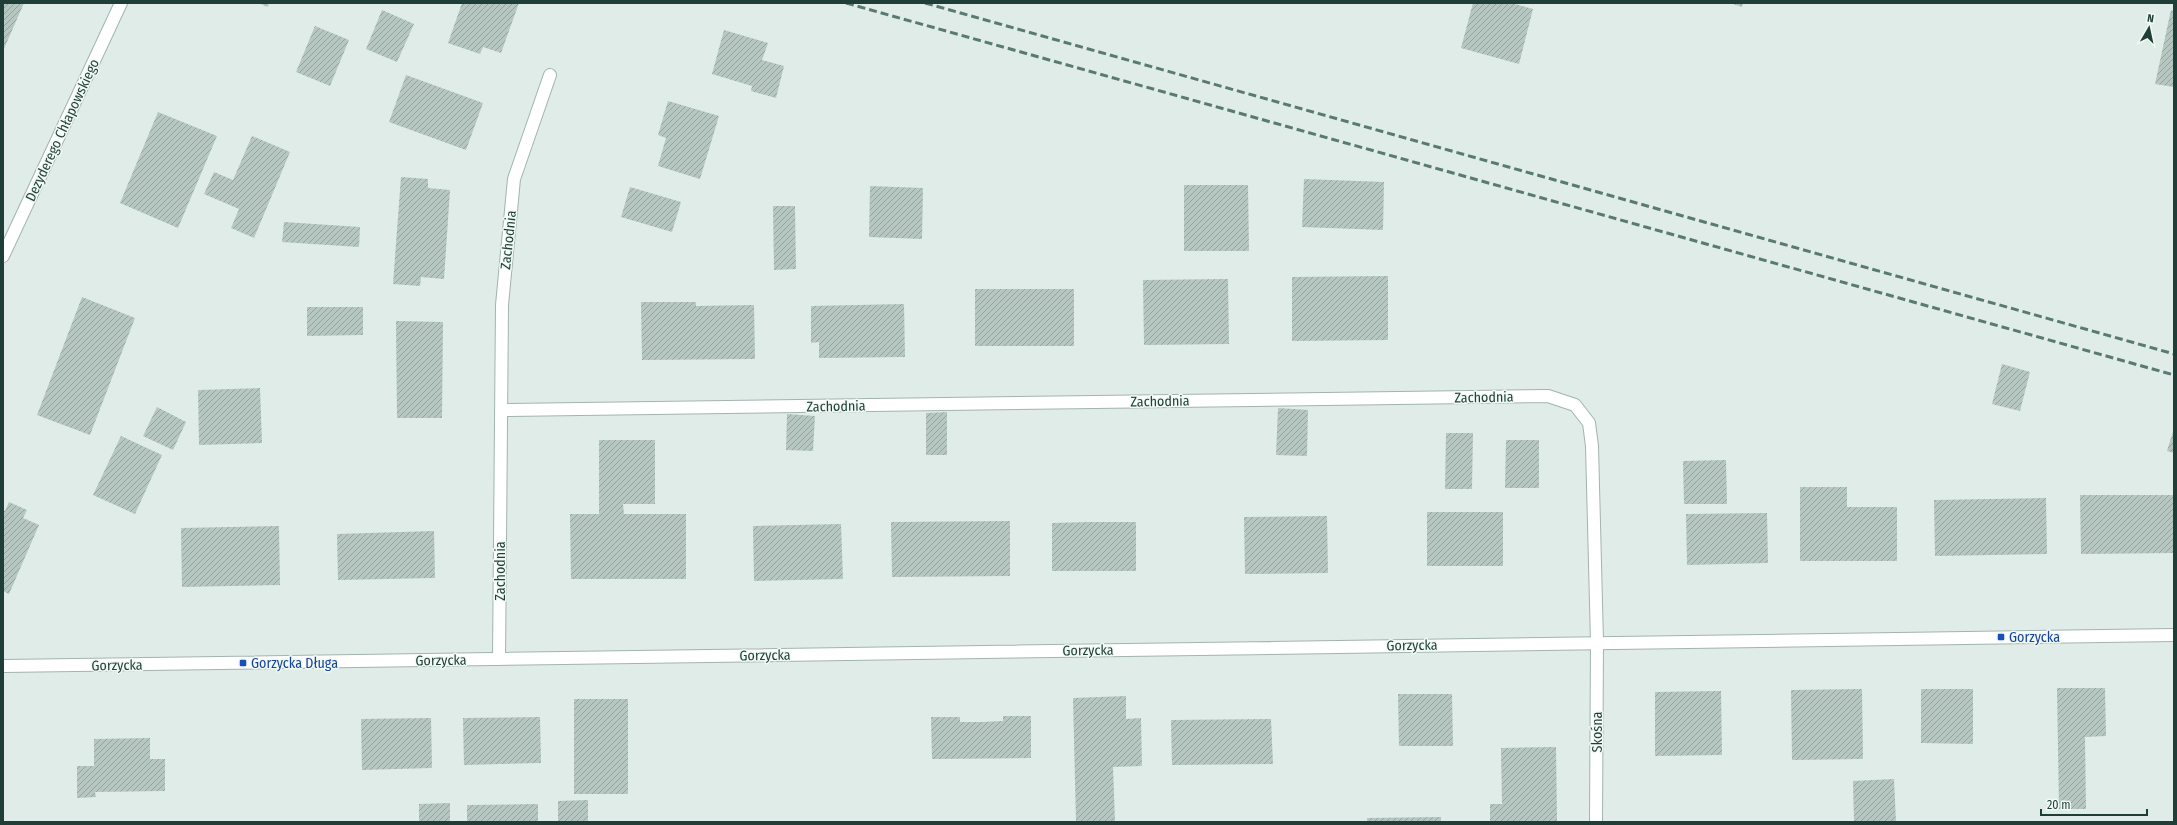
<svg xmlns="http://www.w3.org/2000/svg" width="2177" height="825" font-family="'Fira Sans Condensed',sans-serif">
	<defs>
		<pattern id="building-hatch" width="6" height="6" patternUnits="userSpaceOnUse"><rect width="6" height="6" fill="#b5c7c0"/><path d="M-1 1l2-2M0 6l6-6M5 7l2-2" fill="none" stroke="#93a39d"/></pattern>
	</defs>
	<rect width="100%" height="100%" fill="#e0ece7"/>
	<path fill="url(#building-hatch)" d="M3,3H24L3,51Z
		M258,3H269L268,7Z
		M462,3H519L501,53L483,47L480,54L448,43Z
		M1473,3H1511L1533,9L1519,64L1461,48Z
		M1730,3H1743L1742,7Z
		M382,10L414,24L397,62L366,49Z
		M2171,10L2174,11V87L2155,84Z
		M315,26L349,40L330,86L296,72Z
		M724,30L768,43L762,60L784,66L776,98L751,91L752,86L712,74Z
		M406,75L483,103L466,150L389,122Z
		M668,101L719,116L700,179L658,166L666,138L658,135Z
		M158,112L217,136L178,228L120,203Z
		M252,136L290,152L254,238L231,228L239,209L204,194L214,172L233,180Z
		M401,177L428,179V188L450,190L444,279L421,277L420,286L393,284Z
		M1304,179L1384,182L1383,230L1302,227Z
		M1184,185H1248L1249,251H1184Z
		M870,186L923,188L922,239L869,237Z
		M630,187L681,202L672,232L621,217Z
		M773,206H795L796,269L774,270Z
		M284,222L360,227L359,247L282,242Z
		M1388,276V340L1292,341V277Z
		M1228,279L1229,344L1144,345L1143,280Z
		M975,289H1074V346H975Z
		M82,297L135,318L90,435L37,415Z
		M641,302H696V306L754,305L755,359L642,360Z
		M904,304L905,357L819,358V342L811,343V306Z
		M307,307H363V335L307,336Z
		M396,321L443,322L442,418H397Z
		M2002,364L2030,372L2020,411L1992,404Z
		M260,388L262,443L199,445L198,390Z
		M157,407L186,422L173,450L143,436Z
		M1278,408L1308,410L1307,456L1276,455Z
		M947,412V455H926V413Z
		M787,414L815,416L813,451L786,450Z
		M2174,428V453L2167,451Z
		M1446,433H1473L1472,489H1445Z
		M121,436L162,455L135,514L93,495Z
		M599,440H655V504H623L624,514H686V579H571L570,514H599Z
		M1506,440H1539V488H1505Z
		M1726,460L1727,504H1684L1683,461Z
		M1800,487H1847V507H1897V561H1800Z
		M2080,495H2174V553L2081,554Z
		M2046,498L2047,554L1935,556L1934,500Z
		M9,502L27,510L23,518L39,525L9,594L3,591V510L5,511Z
		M1427,512H1503V566H1427Z
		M1767,513L1768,563L1687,565L1686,514Z
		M1327,516L1328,573L1245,574L1244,517Z
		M1010,521V576L892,577L891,522Z
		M1088,522H1136V571H1052V523Z
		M841,524L843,579L754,581L753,526Z
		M279,526L280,585L182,587L181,528Z
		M434,531L435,578L338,580L337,534Z
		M2057,688H2105L2106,736L2085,737L2086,809H2059Z
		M1862,689L1863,759L1792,760L1791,690Z
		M1921,689H1973V744L1921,743Z
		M1721,691L1722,755L1655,756V692Z
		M1398,694H1452L1453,746H1399Z
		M1126,696V719L1141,718L1142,766L1113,767L1115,822H1076L1073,698Z
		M574,699H628V794H574Z
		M1003,716H1031V758L932,759L931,717H960V722H982L1003,721Z
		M540,717L541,763L464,765L463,718Z
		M431,718L432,768L362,770L361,719Z
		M1271,719L1273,764L1172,765L1171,720Z
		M150,738V759H165V791L95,792L96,797L77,798V766H94V739Z
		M1556,747L1557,822H1490V804H1502L1501,748Z
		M1894,779L1896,822H1854L1853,781Z
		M588,800V822H558V801Z
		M450,803V822H419V804Z
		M538,804V822H467V805Z
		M1441,817V822H1367V818Z"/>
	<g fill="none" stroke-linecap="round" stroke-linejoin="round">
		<g stroke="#a2b4af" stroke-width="14">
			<path id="minor" d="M501,410L1548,396L1575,405L1589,423L1592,446L1597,642L1596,822
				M499,659L502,305L514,179L550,75"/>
		</g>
		<g stroke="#a2b4af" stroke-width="14">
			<path id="tertiary" d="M3,256L121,3
				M3,666L2174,635"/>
		</g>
		<use href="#minor" stroke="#fff" stroke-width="12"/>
		<use href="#tertiary" stroke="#fff" stroke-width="12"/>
		<path stroke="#597a72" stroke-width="3" stroke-dasharray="8 4" stroke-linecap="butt" d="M846,3L2174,375
			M925,3L2174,354"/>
	</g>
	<g fill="#1a4fb4" stroke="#f1f9f5" stroke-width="1.5">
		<rect x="1997" y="633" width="8" height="8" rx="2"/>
		<rect x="239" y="659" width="8" height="8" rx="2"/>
	</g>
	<g text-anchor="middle" stroke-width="3" stroke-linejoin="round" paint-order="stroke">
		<g font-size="14" fill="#1f3e37" stroke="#f1f9f5">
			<text transform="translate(62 130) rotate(-65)" y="5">Dezyderego Chłapowskiego</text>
			<text transform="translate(508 240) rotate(-84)" y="5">Zachodnia</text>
			<text transform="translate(1484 397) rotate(-1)" y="5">Zachodnia</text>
			<text transform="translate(1160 401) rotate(-1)" y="5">Zachodnia</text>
			<text transform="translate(836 406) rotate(-1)" y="5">Zachodnia</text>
			<text transform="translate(500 571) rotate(-90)" y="5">Zachodnia</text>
			<text transform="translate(1412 645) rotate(-1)" y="5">Gorzycka</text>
			<text transform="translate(1088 650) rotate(-1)" y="5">Gorzycka</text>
			<text transform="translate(765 655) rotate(-1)" y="5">Gorzycka</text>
			<text transform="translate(441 660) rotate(-1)" y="5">Gorzycka</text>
			<text transform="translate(117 665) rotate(-1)" y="5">Gorzycka</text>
			<text transform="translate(1597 732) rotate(-90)" y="5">Skośna</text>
		</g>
		<g font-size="14" fill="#164399" stroke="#f1f9f5" text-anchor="start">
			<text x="2009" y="642">Gorzycka</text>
			<text x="251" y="668">Gorzycka Długa</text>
		</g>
	</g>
	<rect width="2177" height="825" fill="none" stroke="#1f3e37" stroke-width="8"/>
	<g transform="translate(2149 28) rotate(9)" stroke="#f1f9f5" stroke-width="3" paint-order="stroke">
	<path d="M0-3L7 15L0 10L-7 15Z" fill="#1f3e37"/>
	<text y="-6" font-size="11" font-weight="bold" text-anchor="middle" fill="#1f3e37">N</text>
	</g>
	<path d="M2041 809v6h106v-6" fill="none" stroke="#1f3e37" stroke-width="2"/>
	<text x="2047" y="809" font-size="12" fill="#1f3e37" stroke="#f1f9f5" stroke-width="3" paint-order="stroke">20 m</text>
</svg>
